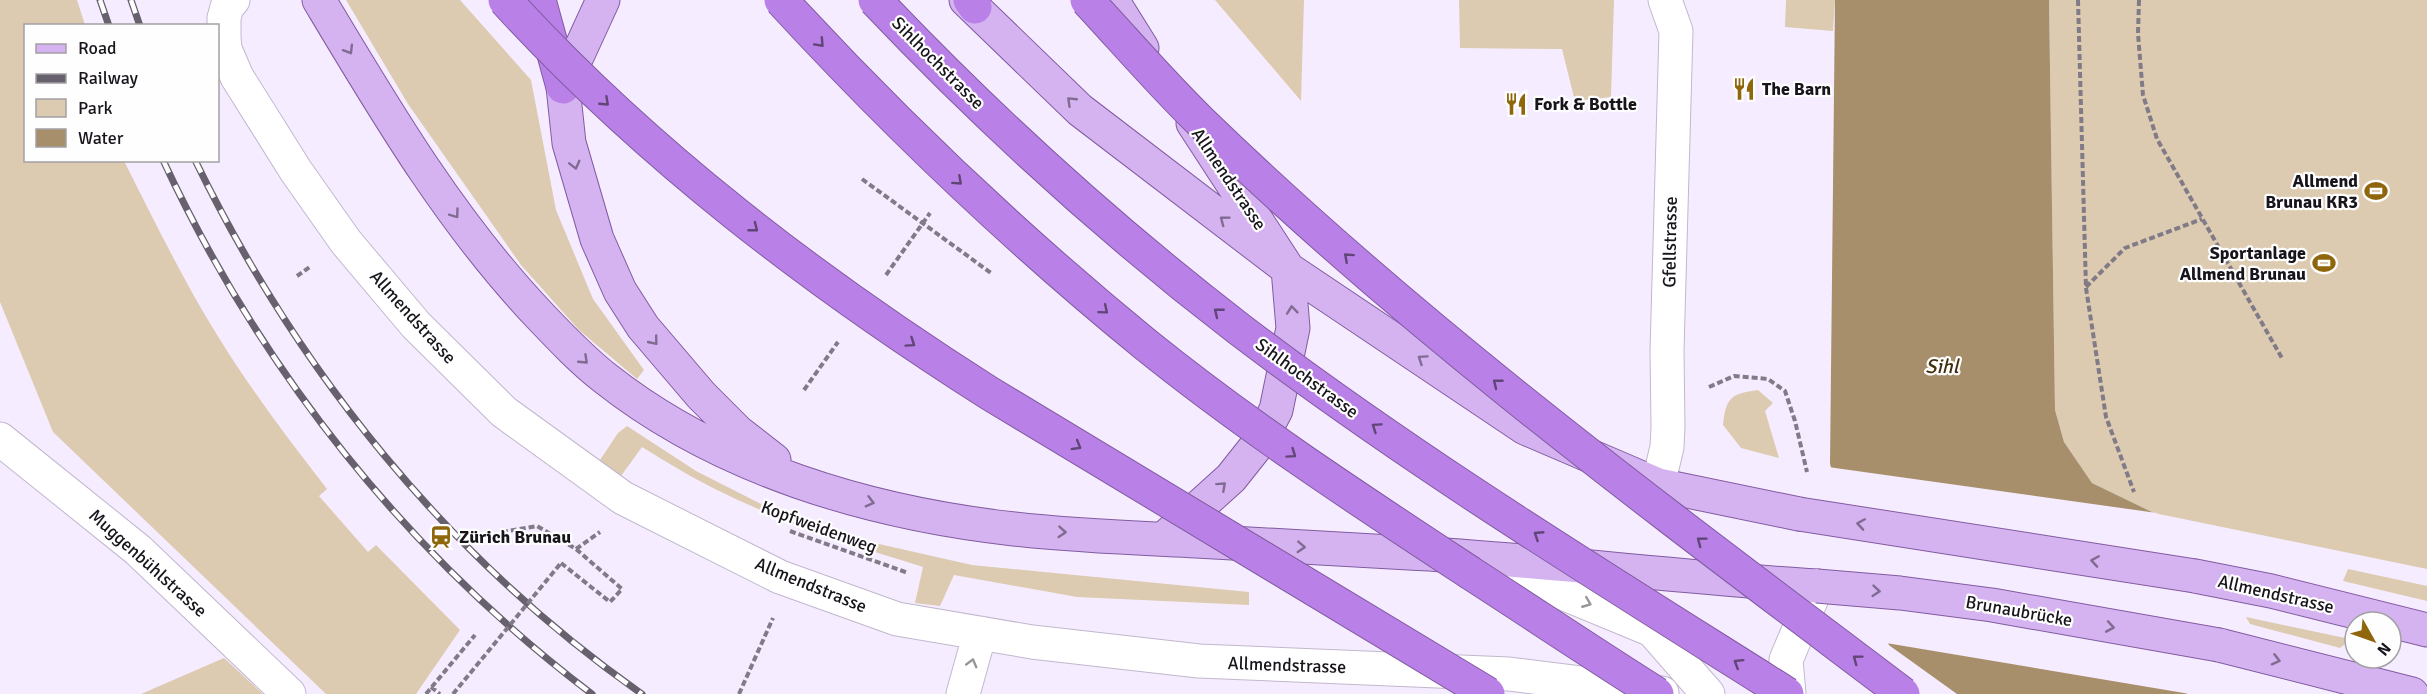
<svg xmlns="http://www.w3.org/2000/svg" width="2427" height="694" font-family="Signika,sans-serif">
	<rect width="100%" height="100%" fill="#f6ecff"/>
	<path fill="#dccbb0" d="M0,0H77L85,25L26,26V160L124,161C151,214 177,268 208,320C243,379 284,434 327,489L319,496L368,552L376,545L460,630L416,694H326L53,432L0,302Z
		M346,0H460L531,80L556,210L593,299L644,370L637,379L579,330L521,265L408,104Z
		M1215,0H1304L1301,101Z
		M1459,0H1614L1611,97L1575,101L1562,49L1460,48Z
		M1786,0H1835L1833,31L1785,27Z
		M2049,0H2427V569L2154,513L2092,483L2064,442L2055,410Z
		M1758,390L1773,403L1765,411L1779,458L1741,448L1723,425C1726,397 1731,394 1758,390Z
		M627,426L696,471L775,511L848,537L972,565L1249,592V605L1077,597L954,575L940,606L915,603L923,567C851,545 781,522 713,488C689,476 665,461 642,447L621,476L598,463L618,433Z
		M2348,569L2427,586V601L2343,581Z
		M2246,617L2345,638L2349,641L2340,648L2250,624Z
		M224,658L263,694H141Z"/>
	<path fill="#a68f6a" d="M1835,0H2049L2055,410L2064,442L2092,483L2154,513L2187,694H1901L1893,658L1830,464Z"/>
	<path fill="#f6ecff" d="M1828,467L2157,513L2190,694L1886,643L1957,694H1898L1890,659Z"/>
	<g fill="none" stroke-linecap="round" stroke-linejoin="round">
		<g stroke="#c2b7cd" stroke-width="35">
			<path id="minor" d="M233,0L227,7L224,18V37L225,49L237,77L296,171L346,242L416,325L504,412L623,498L780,577L897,619L1032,642L1199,661L1509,674L1662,693
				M0,439L138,550L289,694
				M1658,485L1667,447L1668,427L1667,351L1676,31L1665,0
				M1485,561L1652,630L1708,694
				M963,694L980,633
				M1789,694L1786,660L1817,586"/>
		</g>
		<g stroke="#815ba0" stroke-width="35">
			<path id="major" d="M319,0C386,112 452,224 542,318C562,339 582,360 605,378C720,469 870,513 1014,529C1074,536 1135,538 1196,541C1273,545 1351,550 1429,554C1559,562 1688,578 1817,586
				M603,0L563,87L569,143L597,239L620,291L643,327L701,395L738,432L774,460
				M966,0L1080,110L1288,269L1525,428L1658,485L1799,514
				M1112,0L1142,48
				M1169,534L1231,478L1258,444L1276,410L1293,328L1288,269L1193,123
				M2195,576L2271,591L2427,630
				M2219,645L2412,694"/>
		</g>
		<g stroke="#815ba0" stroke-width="35">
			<path id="highway" d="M539,0L563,87
				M970,0L975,7"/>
		</g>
		<path stroke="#817a87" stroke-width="4" stroke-dasharray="6 3" stroke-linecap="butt" d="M2078,0L2086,288L2106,417L2134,492
			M2139,0L2138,34L2143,95L2157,139L2283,360
			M862,179L991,273
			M886,275L930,213
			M297,276L311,266
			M2086,287L2125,248L2202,219
			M1709,387L1734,376L1768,379L1785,391L1795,421L1807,472
			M804,390L838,342
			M790,531L908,573
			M502,532L537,526L576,549L622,589L610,602L561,563
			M576,549L600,532
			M431,687L440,694
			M426,694L475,635
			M739,694L773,618"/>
		<use href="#minor" stroke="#fff" stroke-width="33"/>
		<use href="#major" stroke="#d5b3f1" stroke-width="33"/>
		<use href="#highway" stroke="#b981e7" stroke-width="33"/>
		<g stroke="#67616d" stroke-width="7">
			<path id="rail" d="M100,0L109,26
				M131,0L140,26
				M163,160C261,371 407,554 592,694
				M195,160C298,372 448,558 642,694"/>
		</g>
		<use href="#rail" stroke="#fefefe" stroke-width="4.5" stroke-dasharray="14" stroke-linecap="butt"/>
		<g stroke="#815ba0" stroke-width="35" stroke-linecap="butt">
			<path id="major-bridge" d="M1799,514L2195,576
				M1817,586L1900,593L1992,605L2219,645"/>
		</g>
		<g stroke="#815ba0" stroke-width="35" stroke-linecap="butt">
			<path id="highway-bridge" d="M505,0C646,154 813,281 989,393L1488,694
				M781,0C895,124 1014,237 1145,344C1249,428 1361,501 1472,574C1534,614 1595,655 1657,694
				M875,0C988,119 1109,229 1239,329C1414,462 1602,577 1787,694
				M1087,0C1125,41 1161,83 1201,122C1420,334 1661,511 1903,694"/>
		</g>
		<path stroke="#817a87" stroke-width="4" stroke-dasharray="6 3" stroke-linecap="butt" d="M453,694L561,563"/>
		<use href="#major-bridge" stroke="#d5b3f1" stroke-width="33"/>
		<use href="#highway-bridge" stroke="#b981e7" stroke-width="33"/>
	</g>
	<defs><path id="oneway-chevron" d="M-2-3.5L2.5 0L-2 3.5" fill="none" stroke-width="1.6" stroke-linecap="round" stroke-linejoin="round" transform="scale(1.5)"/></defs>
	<g stroke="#604577">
		<use href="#oneway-chevron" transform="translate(820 43) rotate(47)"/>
		<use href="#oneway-chevron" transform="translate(605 102) rotate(43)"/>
		<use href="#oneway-chevron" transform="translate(958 181) rotate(42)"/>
		<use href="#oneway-chevron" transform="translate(754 228) rotate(38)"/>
		<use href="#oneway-chevron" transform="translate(1348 257) rotate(-138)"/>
		<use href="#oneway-chevron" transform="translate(1104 310) rotate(40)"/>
		<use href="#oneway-chevron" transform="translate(1218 312) rotate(-141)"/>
		<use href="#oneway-chevron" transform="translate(911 343) rotate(34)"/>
		<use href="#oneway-chevron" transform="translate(1497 383) rotate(-141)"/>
		<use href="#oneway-chevron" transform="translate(1376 427) rotate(-146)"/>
		<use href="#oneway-chevron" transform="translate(1077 446) rotate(31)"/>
		<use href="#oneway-chevron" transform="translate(1292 454) rotate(35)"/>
		<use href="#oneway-chevron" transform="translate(1538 535) rotate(-147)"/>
		<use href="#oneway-chevron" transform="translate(1701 541) rotate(-143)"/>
		<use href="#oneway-chevron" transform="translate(1857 659) rotate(-143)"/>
		<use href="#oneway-chevron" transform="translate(1738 663) rotate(-148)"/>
	</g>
	<g stroke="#806b91">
		<use href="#oneway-chevron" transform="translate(349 50) rotate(59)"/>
		<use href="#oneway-chevron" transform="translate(1071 101) rotate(-136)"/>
		<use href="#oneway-chevron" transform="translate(575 165) rotate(76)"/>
		<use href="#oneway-chevron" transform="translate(455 214) rotate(54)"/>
		<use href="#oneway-chevron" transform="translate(1224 220) rotate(-143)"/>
		<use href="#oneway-chevron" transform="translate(1292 310) rotate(-96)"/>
		<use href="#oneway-chevron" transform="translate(654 341) rotate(51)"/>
		<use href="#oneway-chevron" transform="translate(1422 359) rotate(-146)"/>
		<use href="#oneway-chevron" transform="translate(584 360) rotate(43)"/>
		<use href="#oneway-chevron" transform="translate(1222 486) rotate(-42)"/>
		<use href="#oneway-chevron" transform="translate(870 502) rotate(15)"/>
		<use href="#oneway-chevron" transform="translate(1861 524) rotate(-171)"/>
		<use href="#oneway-chevron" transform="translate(1062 532) rotate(4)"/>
		<use href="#oneway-chevron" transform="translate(1301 547) rotate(3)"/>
		<use href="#oneway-chevron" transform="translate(2095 561) rotate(-171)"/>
		<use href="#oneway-chevron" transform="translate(1876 591) rotate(5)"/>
		<use href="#oneway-chevron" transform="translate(2110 627) rotate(10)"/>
		<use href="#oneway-chevron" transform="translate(2276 660) rotate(14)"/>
	</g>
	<g stroke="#979598">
		<use href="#oneway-chevron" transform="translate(1587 603) rotate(22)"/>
		<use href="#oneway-chevron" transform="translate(972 663) rotate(-75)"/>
	</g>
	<defs>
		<g id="restaurant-bare" transform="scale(1.8)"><path d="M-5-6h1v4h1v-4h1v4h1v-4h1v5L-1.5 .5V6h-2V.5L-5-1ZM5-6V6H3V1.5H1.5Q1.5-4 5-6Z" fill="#90660d" stroke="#fefefe" stroke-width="2.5" paint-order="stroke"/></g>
		<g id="stadium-bare" transform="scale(1.8)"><path d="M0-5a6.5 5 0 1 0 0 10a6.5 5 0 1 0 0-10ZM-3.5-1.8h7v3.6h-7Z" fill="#90660d" stroke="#fefefe" stroke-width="2.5" paint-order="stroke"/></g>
		<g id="station-bare" transform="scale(1.8)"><path d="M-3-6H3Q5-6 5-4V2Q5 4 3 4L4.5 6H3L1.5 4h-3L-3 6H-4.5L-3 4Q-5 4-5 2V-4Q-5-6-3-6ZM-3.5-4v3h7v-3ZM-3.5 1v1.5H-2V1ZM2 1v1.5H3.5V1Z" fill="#90660d" stroke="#fefefe" stroke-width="2.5" paint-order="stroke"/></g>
	</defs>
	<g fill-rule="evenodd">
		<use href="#restaurant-bare" x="1744" y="89"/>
		<use href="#restaurant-bare" x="1516" y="104"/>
		<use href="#stadium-bare" x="2376" y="191"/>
		<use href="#stadium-bare" x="2324" y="263"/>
		<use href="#station-bare" x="441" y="537"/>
	</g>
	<g text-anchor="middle" stroke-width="4.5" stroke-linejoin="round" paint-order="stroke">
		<g font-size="18" fill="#18141b" stroke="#fefefe">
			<text transform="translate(938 63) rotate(45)" y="6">Sihlhochstrasse</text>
			<text transform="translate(1229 179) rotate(56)" y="6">Allmendstrasse</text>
			<text transform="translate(1670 242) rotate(-89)" y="6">Gfellstrasse</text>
			<text transform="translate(413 317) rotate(48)" y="6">Allmendstrasse</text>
			<text transform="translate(1307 378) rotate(36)" y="6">Sihlhochstrasse</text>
			<text transform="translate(819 527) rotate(20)" y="6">Kopfweidenweg</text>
			<text transform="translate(148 563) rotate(42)" y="6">Muggenbühlstrasse</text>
			<text transform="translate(811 585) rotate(22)" y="6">Allmendstrasse</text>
			<text transform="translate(2276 594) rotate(13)" y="6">Allmendstrasse</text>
			<text transform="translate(2019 611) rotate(10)" y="6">Brunaubrücke</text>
			<text transform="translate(1287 665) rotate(2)" y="6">Allmendstrasse</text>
		</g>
		<g font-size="18" font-weight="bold" fill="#18141b" stroke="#fefefe" text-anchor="start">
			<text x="1762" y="95">The Barn</text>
			<text x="1534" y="110">Fork &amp; Bottle</text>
			<text x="2358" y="187" text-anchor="end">Allmend<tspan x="2358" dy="21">Brunau KR3</tspan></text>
			<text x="2306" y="259" text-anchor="end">Sportanlage<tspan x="2306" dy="21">Allmend Brunau</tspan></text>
			<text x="459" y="543">Zürich Brunau</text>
		</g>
		<g font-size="20" font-style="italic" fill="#402e0e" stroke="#fefefe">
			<text x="1942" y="373">Sihl</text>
		</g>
	</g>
	<rect x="24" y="24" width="195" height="138" fill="#fefefe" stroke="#a2a0a3" stroke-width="1.5"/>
	<rect x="36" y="44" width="30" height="9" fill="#d5b3f1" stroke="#a2a0a3" stroke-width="1.5"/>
	<text x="78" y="54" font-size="18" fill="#18141b">Road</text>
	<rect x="36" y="74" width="30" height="9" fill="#67616d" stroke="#a2a0a3" stroke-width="1.5"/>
	<text x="78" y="84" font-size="18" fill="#18141b">Railway</text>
	<rect x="36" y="99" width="30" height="18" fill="#dccbb0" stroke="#a2a0a3" stroke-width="1.5"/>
	<text x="78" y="114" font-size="18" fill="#18141b">Park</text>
	<rect x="36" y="129" width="30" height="18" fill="#a68f6a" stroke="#a2a0a3" stroke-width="1.5"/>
	<text x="78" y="144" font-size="18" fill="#18141b">Water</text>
	<g transform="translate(2373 640) rotate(130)"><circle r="28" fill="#fefefe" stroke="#a2a0a3" stroke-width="1.5"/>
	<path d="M0-4.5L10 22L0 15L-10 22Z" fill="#90660d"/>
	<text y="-9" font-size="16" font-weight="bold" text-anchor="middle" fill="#18141b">N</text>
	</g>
</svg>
